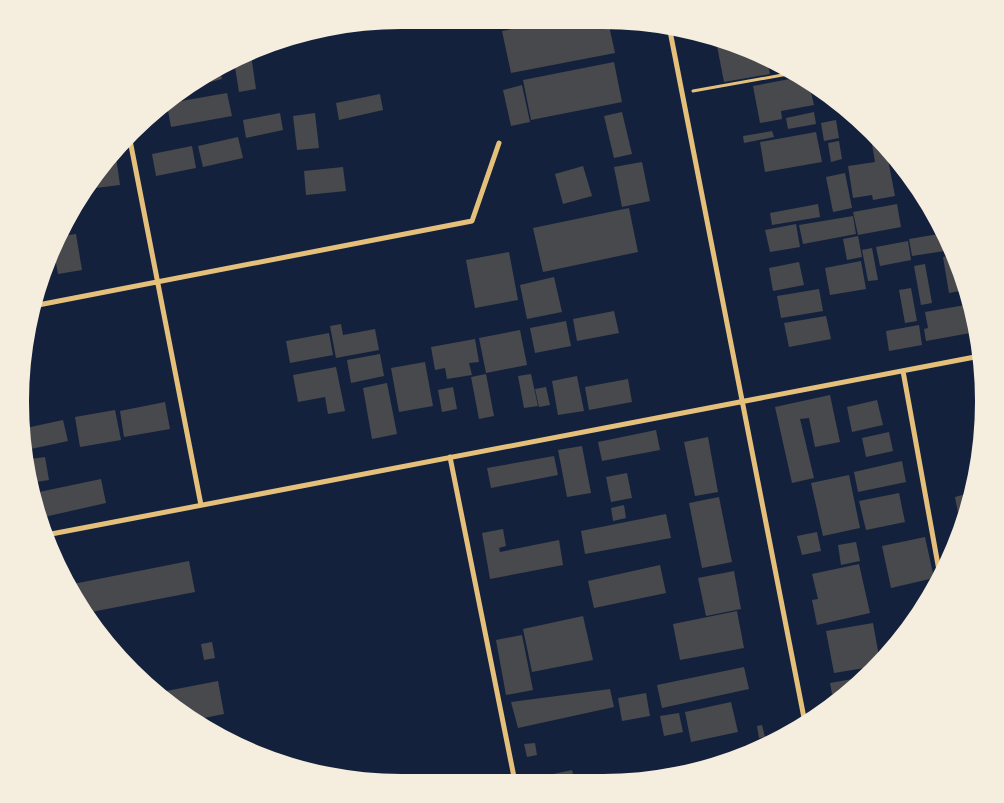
<svg xmlns="http://www.w3.org/2000/svg" width="1004" height="803" font-family="'PT Sans',sans-serif">
	<rect width="100%" height="100%" fill="#14213d"/>
	<path fill="#48494c" d="M554,21H608L615,53L511,73L502,31Z
		M727,44L748,49L767,61L770,74L724,82L717,46Z
		M251,55L256,89L239,92L234,61Z
		M614,62L622,102L531,120L523,80Z
		M219,68L222,79L191,87L211,71Z
		M795,78L810,88L814,105L781,111L782,119L760,123L753,86Z
		M522,85L530,122L511,126L503,90Z
		M227,93L232,116L171,127L167,105L170,103Z
		M380,94L383,110L339,120L336,103Z
		M622,112L632,154L614,158L604,116Z
		M814,112L816,124L788,129L786,118Z
		M280,113L283,130L246,138L243,120Z
		M315,113L319,148L297,150L293,116Z
		M836,120L839,138L824,141L821,123Z
		M772,131L774,137L744,143L743,136Z
		M816,132L822,162L765,172L760,142Z
		M870,132L886,149L895,196L873,200L872,195L853,198L848,166L875,162Z
		M238,137L243,158L203,167L198,146Z
		M839,141L842,159L831,162L828,143Z
		M192,146L196,168L156,176L152,154Z
		M116,157L120,185L87,189L112,158Z
		M642,162L650,201L622,207L614,167Z
		M583,166L592,196L563,204L555,174Z
		M343,167L346,191L306,195L304,171Z
		M845,173L852,208L833,212L826,177Z
		M818,204L820,217L772,225L770,213Z
		M897,204L901,227L858,235L853,212Z
		M629,208L638,252L543,272L533,228Z
		M853,216L856,234L803,244L799,225Z
		M796,224L800,247L770,252L765,230Z
		M945,233L951,250L912,256L909,239Z
		M76,234L82,270L58,274L54,252L61,236Z
		M858,236L862,257L847,260L843,239Z
		M908,241L911,260L880,266L876,247Z
		M872,248L878,280L868,281L862,250Z
		M509,252L518,300L475,308L466,260Z
		M953,255L966,290L949,293L943,257Z
		M861,261L866,289L830,295L825,268Z
		M799,262L804,285L773,291L769,268Z
		M925,264L932,303L921,305L914,266Z
		M554,277L562,312L527,319L520,285Z
		M911,288L917,321L905,323L899,290Z
		M819,289L823,311L781,318L777,296Z
		M971,304L976,332L926,341L924,329L928,328L925,312Z
		M614,311L619,333L577,341L573,319Z
		M826,316L831,339L789,347L784,323Z
		M566,321L571,346L535,353L530,328Z
		M341,324L343,335L375,329L379,350L336,358L330,326Z
		M919,325L922,345L889,351L886,331Z
		M520,330L527,365L486,373L479,338Z
		M329,333L333,355L290,363L286,341Z
		M475,339L479,362L469,363L472,375L447,379L445,368L435,370L431,347Z
		M380,354L384,376L351,383L347,360Z
		M425,362L433,406L399,412L391,368Z
		M336,367L345,411L328,414L325,397L298,402L293,375Z
		M486,374L494,416L479,419L471,377Z
		M531,374L538,406L524,408L518,376Z
		M577,376L584,411L558,415L552,381Z
		M628,379L632,402L589,410L585,387Z
		M387,383L397,434L372,439L363,388Z
		M453,387L457,409L442,412L438,390Z
		M546,387L550,405L539,407L535,389Z
		M830,395L840,442L815,447L809,418L800,419L814,478L792,483L775,407Z
		M877,400L883,425L852,432L847,407Z
		M165,402L170,429L124,437L120,411Z
		M115,410L121,440L80,447L75,417Z
		M63,420L68,441L31,449L26,428Z
		M656,430L660,450L602,461L598,442Z
		M889,432L893,451L866,457L862,438Z
		M708,437L718,492L695,496L684,442Z
		M582,446L591,493L567,497L558,450Z
		M554,456L558,475L491,488L487,468Z
		M45,457L49,480L36,482L31,459Z
		M902,461L906,482L858,492L854,472Z
		M627,473L632,498L611,502L606,477Z
		M849,475L860,528L823,536L811,483Z
		M101,479L106,503L44,517L39,492Z
		M899,493L905,522L866,530L859,501Z
		M966,494L967,497L970,496L965,517L959,518L955,497Z
		M719,497L732,562L702,568L689,503Z
		M624,505L626,518L613,521L611,508Z
		M666,514L671,538L585,554L581,531Z
		M503,529L506,546L499,548L500,552L559,540L563,565L490,579L482,533Z
		M817,532L821,551L802,555L797,536Z
		M925,537L934,578L891,588L882,546Z
		M856,542L860,561L841,565L838,545Z
		M189,561L195,592L86,613L68,585Z
		M859,564L870,613L817,625L812,600L818,599L812,574Z
		M660,565L666,593L594,608L588,581Z
		M734,571L741,609L706,616L698,578Z
		M737,611L744,648L680,660L673,624Z
		M583,616L593,660L532,672L523,629Z
		M873,623L880,662L876,666L834,673L826,631Z
		M522,635L533,690L506,695L496,640Z
		M212,642L215,658L204,660L201,644Z
		M744,667L749,689L662,708L657,685Z
		M864,677L849,691L832,694L830,683Z
		M218,681L224,714L194,720L163,697L161,692Z
		M610,689L614,707L518,728L511,702Z
		M646,693L650,716L622,721L618,698Z
		M731,702L738,732L691,742L685,712Z
		M679,713L683,732L664,736L660,716Z
		M762,725L765,737L759,738L757,726Z
		M535,743L537,755L527,757L524,744Z
		M744,753L701,770L625,782L624,777Z
		M572,770L575,782H540L539,777Z"/>
	<g fill="none" stroke-linecap="round" stroke-linejoin="round">
		<path stroke="#e5c07b" stroke-width="3" d="M693,91L788,74"/>
		<path stroke="#e5c07b" stroke-width="5" d="M670,31L805,723
			M129,135L201,505
			M33,306L472,221L499,143
			M903,371L940,576
			M450,457L515,782
			M46,535L980,356"/>
	</g>
	<path d="M0 0H1004V803H0ZM401 29H603A372 372 0 0 1 975 401V402A372 372 0 0 1 603 774H401A372 372 0 0 1 29 402V401A372 372 0 0 1 401 29Z" fill="#f5edde" fill-rule="evenodd"/>
</svg>
